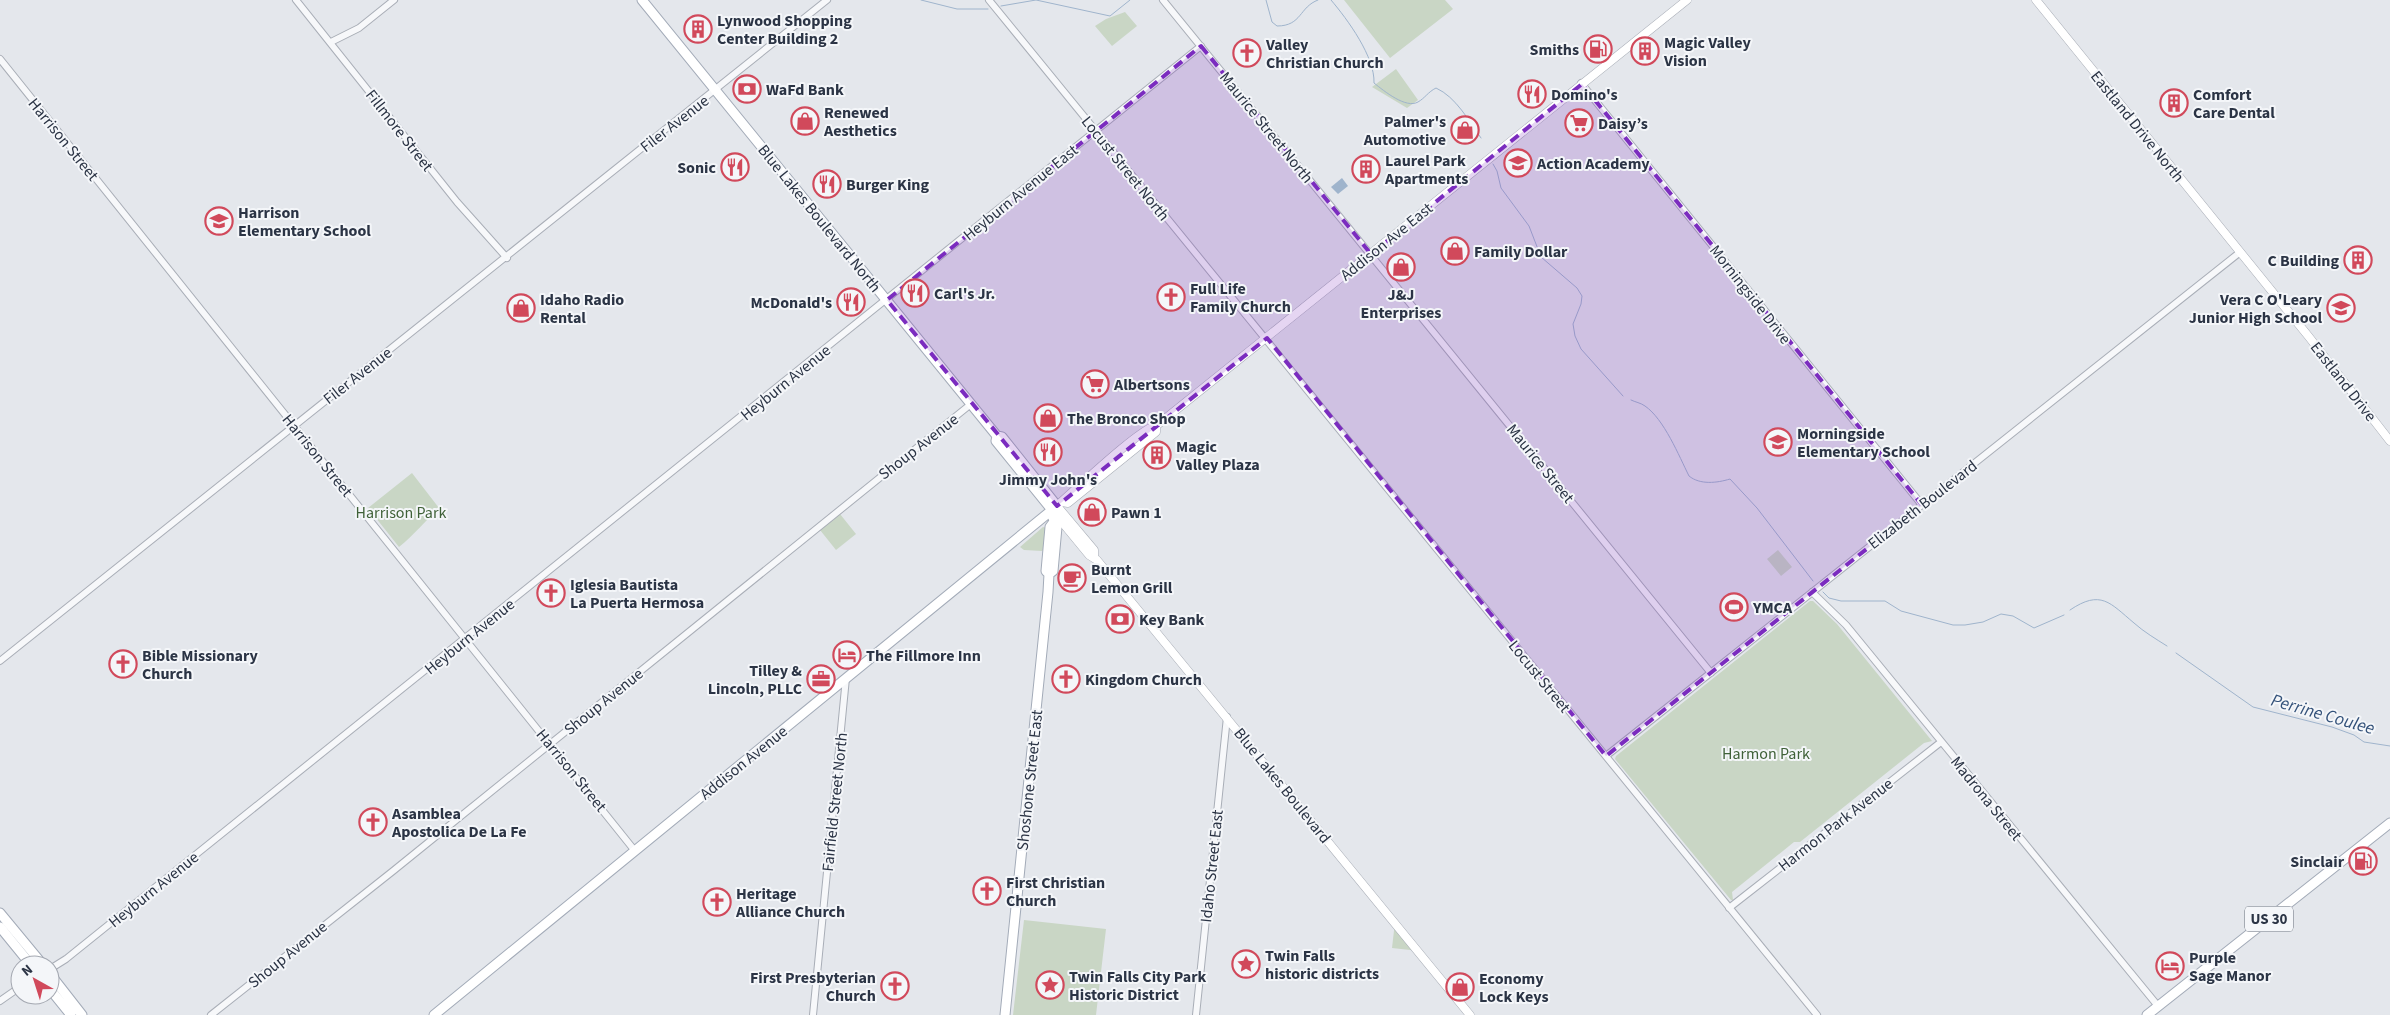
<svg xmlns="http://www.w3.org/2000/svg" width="2390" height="1015" font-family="'Source Sans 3',sans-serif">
	<rect width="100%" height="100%" fill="#e4e7ec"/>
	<path fill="#c9d6c5" d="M1344,0H1445L1453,9L1390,58Z
		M1125,12L1137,26L1112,46L1095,26L1106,19Z
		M1396,69L1418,100L1407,108L1372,87Z
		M412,473L439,508C425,521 414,535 399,547L368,508Z
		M840,514L856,534L836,550L820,530Z
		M1043,527L1047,528L1045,548L1042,551L1024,550L1020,547Z
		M1778,550L1792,567L1781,576L1767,559Z
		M1810,601H1813L1837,624L1932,741L1924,743L1800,842H1794L1732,892L1733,900H1731L1615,759L1616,756Z
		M1024,920L1106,929L1096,1015H1013Z
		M1395,922L1419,951L1392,948Z"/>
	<path fill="#9fb4cc" d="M1342,178L1348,186L1338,194L1331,187Z"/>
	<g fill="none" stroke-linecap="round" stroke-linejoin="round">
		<path stroke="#9fb4cc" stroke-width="1" d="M921,0L957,9H988
			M1266,0L1272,22L1277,26C1302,26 1299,7 1318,0
			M1331,0C1348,20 1375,57 1374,83C1384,91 1406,109 1418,102C1425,98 1428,92 1436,88C1456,97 1469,121 1481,138
			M1001,6L1036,0L1110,16L1130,0
			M1493,164L1497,171L1501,188L1529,226L1541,257L1577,288L1582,296L1581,304L1573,324L1575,336L1581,349L1623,396
			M1631,400C1635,402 1641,403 1645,406C1664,419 1679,456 1689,476C1700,485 1717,483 1730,479L1757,508L1813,581
			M1823,592L1829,598L1841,601H1885L1901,611L1953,625H1965L1983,622L2001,614L2013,616L2034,628L2064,615
			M2070,610C2101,589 2110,603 2134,623C2144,632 2156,639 2167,646
			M2176,653L2253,707L2332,727L2354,735L2364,742L2390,746"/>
		<g stroke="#a9aeb7" stroke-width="8">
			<path id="tertiary" d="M296,0L457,202L507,258
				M989,0L1817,1015
				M1163,0L1711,673
				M331,42L359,28L394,0
				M0,59L635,851
				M1581,83L1922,505
				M1812,592L1846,625L2158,1006
				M0,661L827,0
				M1606,756L2239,253
				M1729,908L1941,742
				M50,969L66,959L1201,46
				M0,1001L20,987
				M211,1015L393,871L971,404
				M813,1015L846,678
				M1196,1015L1227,717"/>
		</g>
		<g stroke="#a9aeb7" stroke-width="9">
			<path id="secondary" d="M2036,0L2309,337L2390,441
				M1062,502L1068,503L1156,432V426
				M1057,506L1094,550V556
				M1470,1015L1097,560L1089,555L1052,510C1068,497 1142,426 1156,426L1687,0"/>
		</g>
		<g stroke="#a3abb8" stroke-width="11">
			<path id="primary" d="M642,0L997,436L1002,437L1057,506
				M997,436L996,441L1052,510
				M1049,574L1053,571L1057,527L1053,518
				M0,913L43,965
				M0,927L31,965
				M50,974L82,1015
				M50,989L71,1015
				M434,1015L1052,510
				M1005,1015L1048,592L1049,574L1046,571L1050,527L1053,523
				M2147,1015L2390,823"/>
		</g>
		<use href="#tertiary" stroke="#f7f8fa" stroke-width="6"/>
		<use href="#secondary" stroke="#fff" stroke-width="8"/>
		<use href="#primary" stroke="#fff" stroke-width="9"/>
	</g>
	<path fill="#7b2cbf" fill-opacity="0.2" stroke="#7b2cbf" stroke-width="4" stroke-dasharray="10 6" stroke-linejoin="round" d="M1201,46L1371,254L1582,84L1922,505L1606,756L1267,338L1057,506L887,300Z"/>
	<defs>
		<g id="building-ring" transform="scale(1.4375)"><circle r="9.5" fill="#f4f6f9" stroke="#d1495b" stroke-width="1.5"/><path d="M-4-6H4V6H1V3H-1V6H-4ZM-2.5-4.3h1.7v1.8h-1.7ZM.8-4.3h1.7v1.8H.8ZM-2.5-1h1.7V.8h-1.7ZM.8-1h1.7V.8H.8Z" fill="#d1495b"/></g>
		<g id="fuel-ring" transform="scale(1.4375)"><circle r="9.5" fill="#f4f6f9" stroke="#d1495b" stroke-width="1.5"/><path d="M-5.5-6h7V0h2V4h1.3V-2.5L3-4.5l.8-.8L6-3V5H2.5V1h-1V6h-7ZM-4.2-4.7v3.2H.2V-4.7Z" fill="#d1495b"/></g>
		<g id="church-ring" transform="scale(1.4375)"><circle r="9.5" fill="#f4f6f9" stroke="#d1495b" stroke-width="1.5"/><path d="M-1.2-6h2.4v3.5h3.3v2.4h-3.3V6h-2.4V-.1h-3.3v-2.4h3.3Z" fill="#d1495b"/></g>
		<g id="bank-ring" transform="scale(1.4375)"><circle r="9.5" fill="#f4f6f9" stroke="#d1495b" stroke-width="1.5"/><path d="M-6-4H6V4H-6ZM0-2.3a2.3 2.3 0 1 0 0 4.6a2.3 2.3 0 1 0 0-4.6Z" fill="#d1495b"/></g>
		<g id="restaurant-ring" transform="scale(1.4375)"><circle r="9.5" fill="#f4f6f9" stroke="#d1495b" stroke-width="1.5"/><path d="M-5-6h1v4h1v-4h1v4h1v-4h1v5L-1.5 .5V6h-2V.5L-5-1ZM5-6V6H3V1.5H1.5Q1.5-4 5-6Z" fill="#d1495b"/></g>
		<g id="shop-ring" transform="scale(1.4375)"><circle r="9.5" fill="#f4f6f9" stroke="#d1495b" stroke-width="1.5"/><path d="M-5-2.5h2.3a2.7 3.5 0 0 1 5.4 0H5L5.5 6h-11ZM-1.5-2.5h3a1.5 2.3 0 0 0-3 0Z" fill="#d1495b"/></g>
		<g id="supermarket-ring" transform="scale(1.4375)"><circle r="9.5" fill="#f4f6f9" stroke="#d1495b" stroke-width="1.5"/><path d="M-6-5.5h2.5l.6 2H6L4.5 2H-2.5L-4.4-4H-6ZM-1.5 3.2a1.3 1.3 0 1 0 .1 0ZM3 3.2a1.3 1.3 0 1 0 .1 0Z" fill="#d1495b"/></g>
		<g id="school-ring" transform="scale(1.4375)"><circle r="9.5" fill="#f4f6f9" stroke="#d1495b" stroke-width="1.5"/><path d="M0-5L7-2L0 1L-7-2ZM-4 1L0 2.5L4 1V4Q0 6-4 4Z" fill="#d1495b"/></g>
		<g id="cafe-ring" transform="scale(1.4375)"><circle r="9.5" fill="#f4f6f9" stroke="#d1495b" stroke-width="1.5"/><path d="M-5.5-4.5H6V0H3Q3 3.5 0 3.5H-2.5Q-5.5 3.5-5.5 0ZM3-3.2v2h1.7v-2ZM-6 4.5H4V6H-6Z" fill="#d1495b"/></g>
		<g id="stadium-ring" transform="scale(1.4375)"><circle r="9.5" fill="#f4f6f9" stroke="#d1495b" stroke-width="1.5"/><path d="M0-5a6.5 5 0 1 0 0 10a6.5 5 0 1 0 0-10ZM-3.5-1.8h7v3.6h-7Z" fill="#d1495b"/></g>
		<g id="hotel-ring" transform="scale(1.4375)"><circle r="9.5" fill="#f4f6f9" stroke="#d1495b" stroke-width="1.5"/><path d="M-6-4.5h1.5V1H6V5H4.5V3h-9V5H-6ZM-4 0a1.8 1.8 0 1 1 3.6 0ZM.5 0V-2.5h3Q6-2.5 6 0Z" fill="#d1495b"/></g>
		<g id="office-ring" transform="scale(1.4375)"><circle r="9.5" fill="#f4f6f9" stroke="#d1495b" stroke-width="1.5"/><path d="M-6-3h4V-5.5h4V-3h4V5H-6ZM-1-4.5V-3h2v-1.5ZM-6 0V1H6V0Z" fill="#d1495b"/></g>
		<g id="sight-ring" transform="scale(1.4375)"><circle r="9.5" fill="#f4f6f9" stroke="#d1495b" stroke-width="1.5"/><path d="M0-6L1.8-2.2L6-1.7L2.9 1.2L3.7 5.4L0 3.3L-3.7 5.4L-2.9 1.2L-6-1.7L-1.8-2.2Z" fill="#d1495b"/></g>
	</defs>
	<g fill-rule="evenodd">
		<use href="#building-ring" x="698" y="29"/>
		<use href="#fuel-ring" x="1598" y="49"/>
		<use href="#building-ring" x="1645" y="51"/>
		<use href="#church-ring" x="1247" y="53"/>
		<use href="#bank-ring" x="747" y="89"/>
		<use href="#restaurant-ring" x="1532" y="94"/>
		<use href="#building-ring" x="2174" y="103"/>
		<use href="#shop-ring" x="805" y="121"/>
		<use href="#supermarket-ring" x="1579" y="123"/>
		<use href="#shop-ring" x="1465" y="130"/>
		<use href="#school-ring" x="1518" y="163"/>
		<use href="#restaurant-ring" x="735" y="167"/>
		<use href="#building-ring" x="1366" y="169"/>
		<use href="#restaurant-ring" x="827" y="184"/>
		<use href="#school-ring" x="219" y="221"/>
		<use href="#shop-ring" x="1455" y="251"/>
		<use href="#building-ring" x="2358" y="260"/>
		<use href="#shop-ring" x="1401" y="267"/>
		<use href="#restaurant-ring" x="915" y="293"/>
		<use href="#church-ring" x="1171" y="297"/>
		<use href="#restaurant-ring" x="851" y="302"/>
		<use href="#shop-ring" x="521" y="308"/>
		<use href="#school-ring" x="2341" y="308"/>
		<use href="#supermarket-ring" x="1095" y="384"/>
		<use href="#shop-ring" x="1048" y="418"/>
		<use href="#school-ring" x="1778" y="442"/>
		<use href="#restaurant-ring" x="1048" y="452"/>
		<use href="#building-ring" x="1157" y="455"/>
		<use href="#shop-ring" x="1092" y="512"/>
		<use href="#cafe-ring" x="1072" y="578"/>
		<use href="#church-ring" x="551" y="593"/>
		<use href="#stadium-ring" x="1734" y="607"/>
		<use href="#bank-ring" x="1120" y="619"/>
		<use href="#hotel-ring" x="847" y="655"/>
		<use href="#church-ring" x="123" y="664"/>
		<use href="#office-ring" x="821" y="679"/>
		<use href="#church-ring" x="1066" y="679"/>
		<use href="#church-ring" x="373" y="822"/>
		<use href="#fuel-ring" x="2363" y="861"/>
		<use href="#church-ring" x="987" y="891"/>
		<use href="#church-ring" x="717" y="902"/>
		<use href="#sight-ring" x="1246" y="964"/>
		<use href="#hotel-ring" x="2170" y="966"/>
		<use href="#sight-ring" x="1050" y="985"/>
		<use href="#church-ring" x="895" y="986"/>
		<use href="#shop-ring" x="1460" y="987"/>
	</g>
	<g text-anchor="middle" stroke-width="4" stroke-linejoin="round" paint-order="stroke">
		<rect fill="#f4f6f9" stroke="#676e7b" stroke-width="1" x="2245" y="906.5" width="48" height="25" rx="4"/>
		<g font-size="15" font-weight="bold" fill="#2b3445">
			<text x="2269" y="924">US 30</text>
		</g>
		<g font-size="16" font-weight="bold" fill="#2b3445" stroke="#f4f6f9" text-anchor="start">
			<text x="717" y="26">Lynwood Shopping<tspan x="717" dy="18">Center Building 2</tspan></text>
			<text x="1664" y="48">Magic Valley<tspan x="1664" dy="18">Vision</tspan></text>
			<text x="1266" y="50">Valley<tspan x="1266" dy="18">Christian Church</tspan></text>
			<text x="1579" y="55" text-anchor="end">Smiths</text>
			<text x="766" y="95">WaFd Bank</text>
			<text x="1551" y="100">Domino's</text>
			<text x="2193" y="100">Comfort<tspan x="2193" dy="18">Care Dental</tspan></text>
			<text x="824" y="118">Renewed<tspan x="824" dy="18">Aesthetics</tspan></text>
			<text x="1446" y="127" text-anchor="end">Palmer's<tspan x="1446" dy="18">Automotive</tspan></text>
			<text x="1598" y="129">Daisy’s</text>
			<text x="1385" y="166">Laurel Park<tspan x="1385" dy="18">Apartments</tspan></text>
			<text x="1537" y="169">Action Academy</text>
			<text x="716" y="173" text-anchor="end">Sonic</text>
			<text x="846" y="190">Burger King</text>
			<text x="238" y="218">Harrison<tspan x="238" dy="18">Elementary School</tspan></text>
			<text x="1474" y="257">Family Dollar</text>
			<text x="2339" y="266" text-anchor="end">C Building</text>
			<text x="1190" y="294">Full Life<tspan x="1190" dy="18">Family Church</tspan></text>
			<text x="934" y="299">Carl's Jr.</text>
			<text x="1401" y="300" text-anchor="middle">J&amp;J<tspan x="1401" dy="18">Enterprises</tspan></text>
			<text x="540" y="305">Idaho Radio<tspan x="540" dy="18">Rental</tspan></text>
			<text x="2322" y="305" text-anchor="end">Vera C O'Leary<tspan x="2322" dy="18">Junior High School</tspan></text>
			<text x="832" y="308" text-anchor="end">McDonald's</text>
			<text x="1114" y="390">Albertsons</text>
			<text x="1067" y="424">The Bronco Shop</text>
			<text x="1797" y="439">Morningside<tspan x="1797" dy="18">Elementary School</tspan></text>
			<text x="1176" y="452">Magic<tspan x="1176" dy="18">Valley Plaza</tspan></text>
			<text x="1048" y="485" text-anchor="middle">Jimmy John's</text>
			<text x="1111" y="518">Pawn 1</text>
			<text x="1091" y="575">Burnt<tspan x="1091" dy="18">Lemon Grill</tspan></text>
			<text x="570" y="590">Iglesia Bautista<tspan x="570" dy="18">La Puerta Hermosa</tspan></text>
			<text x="1753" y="613">YMCA</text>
			<text x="1139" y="625">Key Bank</text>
			<text x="142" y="661">Bible Missionary<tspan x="142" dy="18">Church</tspan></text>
			<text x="866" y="661">The Fillmore Inn</text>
			<text x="802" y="676" text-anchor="end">Tilley &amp;<tspan x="802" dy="18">Lincoln, PLLC</tspan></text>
			<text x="1085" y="685">Kingdom Church</text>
			<text x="392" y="819">Asamblea<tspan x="392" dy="18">Apostolica De La Fe</tspan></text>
			<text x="2344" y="867" text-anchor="end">Sinclair</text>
			<text x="1006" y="888">First Christian<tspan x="1006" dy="18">Church</tspan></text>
			<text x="736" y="899">Heritage<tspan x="736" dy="18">Alliance Church</tspan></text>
			<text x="1265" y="961">Twin Falls<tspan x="1265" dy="18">historic districts</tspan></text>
			<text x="2189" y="963">Purple<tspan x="2189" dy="18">Sage Manor</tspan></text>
			<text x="1069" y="982">Twin Falls City Park<tspan x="1069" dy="18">Historic District</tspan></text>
			<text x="876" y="983" text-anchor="end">First Presbyterian<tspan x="876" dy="18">Church</tspan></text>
			<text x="1479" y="984">Economy<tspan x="1479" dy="18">Lock Keys</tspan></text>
		</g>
		<g font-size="16" fill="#2b3445" stroke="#f4f6f9">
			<text transform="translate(674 123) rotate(-38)" y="6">Filer Avenue</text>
			<text transform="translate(2138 126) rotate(51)" y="6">Eastland Drive North</text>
			<text transform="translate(1267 127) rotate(51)" y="6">Maurice Street North</text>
			<text transform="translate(400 130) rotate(52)" y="6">Fillmore Street</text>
			<text transform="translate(64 139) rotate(51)" y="6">Harrison Street</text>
			<text transform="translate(1126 168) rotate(51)" y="6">Locust Street North</text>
			<text transform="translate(1020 192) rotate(-39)" y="6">Heyburn Avenue East</text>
			<text transform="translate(820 218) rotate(51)" y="6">Blue Lakes Boulevard North</text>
			<text transform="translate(1386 241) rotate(-39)" y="6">Addison Ave East</text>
			<text transform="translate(1751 294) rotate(52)" y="6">Morningside Drive</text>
			<text transform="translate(357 375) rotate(-38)" y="6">Filer Avenue</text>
			<text transform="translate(2344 381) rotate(52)" y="6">Eastland Drive</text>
			<text transform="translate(785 382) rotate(-39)" y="6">Heyburn Avenue</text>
			<text transform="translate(918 446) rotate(-38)" y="6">Shoup Avenue</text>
			<text transform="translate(318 455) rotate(51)" y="6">Harrison Street</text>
			<text transform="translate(1541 463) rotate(51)" y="6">Maurice Street</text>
			<text transform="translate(1922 504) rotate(-38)" y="6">Elizabeth Boulevard</text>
			<text transform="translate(469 636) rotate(-39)" y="6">Heyburn Avenue</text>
			<text transform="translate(1540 676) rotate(51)" y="6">Locust Street</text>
			<text transform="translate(603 701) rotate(-39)" y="6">Shoup Avenue</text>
			<text transform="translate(743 762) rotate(-39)" y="6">Addison Avenue</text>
			<text transform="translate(572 770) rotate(51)" y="6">Harrison Street</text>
			<text transform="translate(1029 780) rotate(-84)" y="6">Shoshone Street East</text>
			<text transform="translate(1283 785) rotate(51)" y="6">Blue Lakes Boulevard</text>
			<text transform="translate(1987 798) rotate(51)" y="6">Madrona Street</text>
			<text transform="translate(834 802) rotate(-84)" y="6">Fairfield Street North</text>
			<text transform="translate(1835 824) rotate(-38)" y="6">Harmon Park Avenue</text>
			<text transform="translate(1211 866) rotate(-84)" y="6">Idaho Street East</text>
			<text transform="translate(153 889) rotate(-39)" y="6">Heyburn Avenue</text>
			<text transform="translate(287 954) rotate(-39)" y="6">Shoup Avenue</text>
		</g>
		<g font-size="16" fill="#3f6138" stroke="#f4f6f9">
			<text x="401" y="518">Harrison Park</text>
			<text x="1766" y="759">Harmon Park</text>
		</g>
		<g font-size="18" font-style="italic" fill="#34527a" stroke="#f4f6f9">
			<text transform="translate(2323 714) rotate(16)" y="6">Perrine Coulee</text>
		</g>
	</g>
	<g transform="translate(35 980) rotate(321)"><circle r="24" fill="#f4f6f9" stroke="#a4a8b1"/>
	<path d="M0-4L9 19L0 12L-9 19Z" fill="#d1495b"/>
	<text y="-8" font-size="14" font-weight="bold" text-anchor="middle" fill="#2b3445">N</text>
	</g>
</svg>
